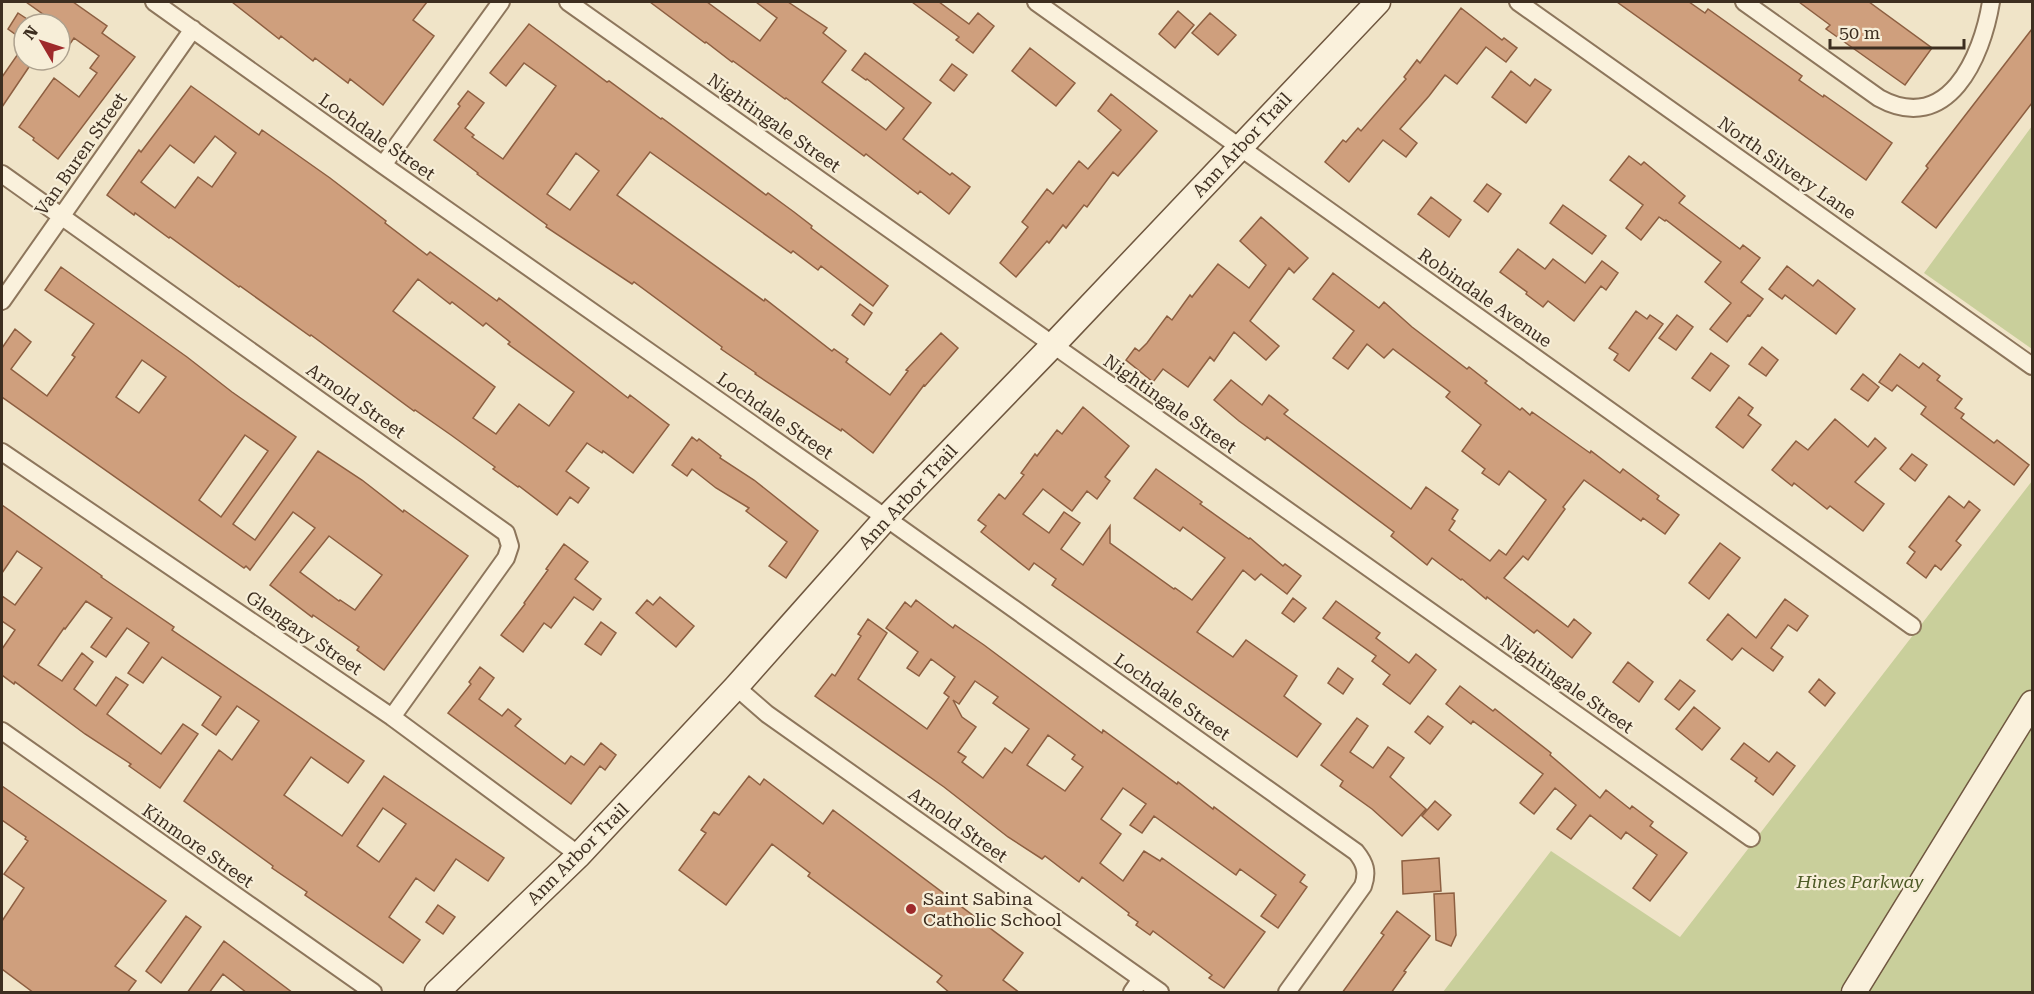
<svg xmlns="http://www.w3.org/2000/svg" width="2034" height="994" font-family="'Roboto Serif',serif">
	<rect width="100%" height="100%" fill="#f0e4c8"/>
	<path fill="#c9cf9b" d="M2032,126V349L1924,273Z
		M2032,481V992H1443L1551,851L1680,937Z"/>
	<path fill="#cf9f7d" stroke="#8d5f41" stroke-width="1.5" fill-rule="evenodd" d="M26,2H73L107,26L102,33L135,57L58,159L33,140L34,138L19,127L54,78L79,97L97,73L90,68L99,56L74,38L60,58V24H57Z
		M232,2H427L413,20L434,36L383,105L350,79L348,83L315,58L313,61L281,36L279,39Z
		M650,2H707L760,41L777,18L756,2H788L827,28L823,33L846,51L822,82L886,130L904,108L867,79L866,80L852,70L865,53L931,103L903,139L950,175L952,173L970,187L949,214L920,191L918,194L866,154L864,156L786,98L785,99L733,61L732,62L706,42L705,43Z
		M912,2H939L969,24L978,13L994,26L973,53L956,40L959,37Z
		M1617,2H1689L1705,13L1708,9L1802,76L1799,80L1823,97L1824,95L1892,143L1866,180Z
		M1799,2H1869L1932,48L1905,85L1826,29L1830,25Z
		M1461,8L1502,40L1504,38L1517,48L1506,62L1486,47L1457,84L1445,75L1429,96L1400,129L1417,143L1406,157L1383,140L1349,182L1325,162L1343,140L1346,142L1358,128L1361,131L1406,79L1404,77L1417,60L1420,63Z
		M1178,11L1194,25L1175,48L1159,34Z
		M18,13L30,21L28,24H24V30L19,37L8,29Z
		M1210,13L1236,35L1218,55L1192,33Z
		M529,24L607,82L609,81L661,119L662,118L766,195L768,193L794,212L812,226L811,228L888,286L873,306L821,266L818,270L793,251L791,253L650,152L617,195L764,301L765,299L832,351L834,349L848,359L846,362L890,395L908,371L906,370L941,333L958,348L925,386L924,385L873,453L842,429L841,431L755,374L756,373L721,349L722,347L634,282L632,284L546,227L547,225L477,174L478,173L434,140L460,106L458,104L468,91L484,103L465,128L474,135L472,137L503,159L556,86L524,63L506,86L490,73ZM576,153L599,171L570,210L547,194Z
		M2032,29V103L1936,228L1902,202L1928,168L1926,166Z
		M1030,48L1075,83L1056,106L1012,71Z
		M20,51L24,54V60L33,61L2,107V77Z
		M952,64L967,75L954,91L940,80Z
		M1511,71L1530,86L1535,79L1551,90L1526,123L1492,97Z
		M191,86L259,135L262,130L330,178L386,221L385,223L427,255L430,252L497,301L499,298L628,398L630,395L669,425L633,473L603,451L602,453L587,443L566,471L589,488L578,503L570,497L557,515L519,486L518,487L493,469L495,467L451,435L415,410L414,411L311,335L310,336L240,286L239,287L170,237L169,238L135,213L134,215L107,195L139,150L141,152ZM215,136L236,153L212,187L198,177L175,208L141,182L170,145L194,163ZM418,279L450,304L452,302L483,326L486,323L510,342L508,344L574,392L549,426L519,404L496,434L473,418L495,387L393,311Z
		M1111,94L1157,131L1118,176L1113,172L1087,207L1084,205L1066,228L1063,225L1049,243L1047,241L1016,277L1000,263L1028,227L1022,222L1047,189L1053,194L1079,161L1088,169L1121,130L1098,111Z
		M1629,156L1641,165L1644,162L1685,196L1679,203L1740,249L1743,245L1760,258L1741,282L1763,299L1750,316L1748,315L1727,342L1710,329L1731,303L1705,282L1721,262L1666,220L1665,221L1659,217L1641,240L1626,228L1643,205L1610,180Z
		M1487,184L1501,194L1488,212L1474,201Z
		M1431,197L1461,220L1449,237L1418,214Z
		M1563,205L1606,236L1592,254L1550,223Z
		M1261,217L1308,258L1294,273L1289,268L1250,321L1279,346L1266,360L1234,332L1214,361L1210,357L1188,387L1163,369L1153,382L1126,360L1135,348L1139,351L1147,343L1167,316L1172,320L1190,295L1192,297L1218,264L1249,288L1266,265L1240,241Z
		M1518,249L1545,269L1553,259L1585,283L1602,261L1618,273L1606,290L1601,286L1574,321L1548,301L1543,307L1526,294L1527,292L1500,272Z
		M1787,266L1813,286L1818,280L1855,309L1836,334L1785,295L1782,299L1769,289Z
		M61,267L187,357L232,392L296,437L233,524L255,540L318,451L362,480L403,512L404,510L468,556L384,670L357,650L359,647L313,615L312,617L270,585L315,528L293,512L250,570L246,566L244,568L2,397V348L15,329L31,342L11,369L47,396L75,357L72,355L94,324L45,290ZM142,360L166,377L139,413L116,397ZM245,435L268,451L221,517L199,500ZM329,536L382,575L355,610L340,600L339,601L300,572Z
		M1333,273L1379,308L1384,302L1412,327L1467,369L1469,367L1487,381L1485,383L1520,410L1522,408L1530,415L1532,412L1590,453L1591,451L1620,473L1623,469L1659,496L1657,499L1679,515L1665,534L1643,518L1641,521L1584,480L1563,507L1565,509L1528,560L1523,556L1504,578L1568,627L1574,619L1591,633L1572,658L1537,630L1534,633L1487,597L1486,599L1462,579L1461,580L1432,558L1427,565L1391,536L1394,532L1267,437L1265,440L1239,421L1214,400L1231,380L1262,405L1269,395L1288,410L1284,414L1411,509L1426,487L1458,510L1452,519L1455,521L1449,530L1490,561L1499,550L1506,555L1546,500L1509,471L1499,485L1482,473L1485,469L1462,451L1481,425L1446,397L1450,392L1393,349L1384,358L1367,344L1348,369L1333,358L1354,331L1313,299Z
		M860,304L872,313L864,325L852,315Z
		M1636,311L1647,319L1650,315L1663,324L1629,371L1614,360L1618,354L1609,348Z
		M1677,315L1693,327L1676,350L1659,338Z
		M1762,347L1778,360L1766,376L1749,364Z
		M1711,353L1729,366L1710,391L1692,378Z
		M1900,354L1919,368L1923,363L1940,376L1937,380L1962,399L1955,408L1964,414L1961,418L1994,443L1997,440L2029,465L2014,485L1921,414L1926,407L1897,385L1892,391L1879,382Z
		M1863,374L1879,387L1868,401L1851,389Z
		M1739,397L1753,408L1748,415L1761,425L1743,448L1716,427Z
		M1083,407L1129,446L1105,477L1110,481L1097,499L1087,491L1072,511L1043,489L1023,514L1049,533L1064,512L1080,523L1061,549L1083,565L1110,526V543L1174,589L1175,588L1192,600L1225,558L1183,527L1180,531L1134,498L1156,469L1202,502L1200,504L1249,539L1250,538L1283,566L1285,564L1301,576L1287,594L1261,574L1255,580L1243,570L1197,632L1233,657L1246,640L1297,676L1284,696L1321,724L1297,757L1052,585L1056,579L1034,563L1029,570L981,532L986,526L978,520L999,494L1005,499L1024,475L1021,473L1035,454L1037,456L1057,430L1062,434Z
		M1835,419L1868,447L1875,438L1886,448L1855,482L1884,504L1863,531L1830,506L1827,509L1794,483L1792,486L1772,470L1796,441L1808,450Z
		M692,437L697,441L699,439L721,456L720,458L754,480L818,531L786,578L769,566L787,542L746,511L749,508L716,488L692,469L687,476L672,465Z
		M1912,454L1927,465L1915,481L1900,469Z
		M1949,496L1964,508L1969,501L1980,510L1956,541L1961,545L1941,570L1935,565L1926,578L1907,563L1915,552L1909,547Z
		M2,505L102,576L101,577L174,627L172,630L364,761L348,783L311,757L284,795L342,836L384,776L504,858L488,881L456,859L434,891L416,878L389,917L420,940L403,963L305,895L307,892L272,868L273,866L184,801L219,750L232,760L259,721L237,706L216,735L202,725L221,697L162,657L143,683L128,673L149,643L127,628L106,657L91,647L112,618L86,601L65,629L64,628L38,665L62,681L82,653L93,662L74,689L96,706L116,677L128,685L107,714L161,754L183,724L198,734L160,788L129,766L131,764L85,734L15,682L14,684L2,675V649L15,630L2,621V596L15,605L42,568L17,551L2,573ZM383,808L406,824L379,862L357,846Z
		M1720,543L1740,558L1709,599L1689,583Z
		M564,544L588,562L575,579L601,599L593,610L574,597L551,628L544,623L523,652L501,635L525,604L524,603L548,570L546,569Z
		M660,597L694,626L676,647L636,613L647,600L653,605Z
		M1293,598L1306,608L1294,622L1282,613Z
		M1785,599L1808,616L1797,631L1788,625L1771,648L1783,657L1773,671L1742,648L1732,660L1707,640L1728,614L1756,638Z
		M916,600L953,628L955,625L984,645L1102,733L1103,730L1177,784L1178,782L1213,809L1214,807L1305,875L1300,882L1307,887L1278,928L1261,916L1276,895L1240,869L1236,875L1154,816L1142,833L1130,825L1146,804L1123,788L1101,819L1121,834L1100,863L1123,881L1144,851L1160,861L1162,858L1265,932L1224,988L1209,978L1212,975L1153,931L1150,935L1136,925L1138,922L1128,915L1129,913L1082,877L1079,882L1045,856L1042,859L1008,837L944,787L815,696L832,674L835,676L861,636L858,634L868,619L887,633L858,679L927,729L949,697L944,693L955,677L931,659L919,676L907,668L918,652L886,628L905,602L911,607ZM975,681L998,697L993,703L1029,729L1012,753L1005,748L983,778L962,762L966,757L958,752L976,727L962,717L953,700L959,704ZM1048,735L1075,755L1072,759L1083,767L1065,791L1027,765Z
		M1336,601L1380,633L1376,638L1409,663L1416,654L1436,670L1410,704L1383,684L1390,675L1372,661L1376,656L1323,618Z
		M601,622L616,633L601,655L585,644Z
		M1628,662L1653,682L1639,702L1613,682Z
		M480,667L494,678L479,699L502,716L508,709L521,719L515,726L565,764L571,756L584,765L601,743L616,755L605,770L600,766L571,804L448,713L471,684L469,682Z
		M1338,668L1353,679L1343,694L1328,683Z
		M1819,679L1835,693L1825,706L1809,692Z
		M1680,680L1695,691L1679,710L1665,699Z
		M1460,686L1493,711L1495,709L1551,753L1550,755L1600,798L1606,790L1630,809L1632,806L1653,822L1650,826L1687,853L1650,901L1633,888L1657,855L1626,832L1621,839L1590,815L1571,839L1557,829L1576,805L1555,788L1534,814L1520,803L1543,774L1473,721L1471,724L1446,704Z
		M1694,707L1720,728L1702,750L1676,729Z
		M1428,716L1443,727L1430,744L1415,732Z
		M1357,718L1368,726L1350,752L1373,768L1388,747L1404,758L1390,777L1426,809L1402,836L1372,809L1340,786L1343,781L1321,765Z
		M1744,743L1769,762L1777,752L1795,766L1773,795L1755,781L1757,778L1731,759Z
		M749,776L760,785L764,779L823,824L833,810L1023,953L1003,980L1020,993H950L937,982L942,976L808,876L810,873L772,844L726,905L679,870L706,833L701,830L714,812L719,815Z
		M2,786L166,901L115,966L136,981L127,993H34L2,969V921L24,888L4,874L28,841L25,839L26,837L2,820Z
		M1435,801L1451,815L1438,830L1422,816Z
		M1439,858L1441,891L1403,894L1402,861Z
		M1454,893L1456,935L1451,946L1436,940L1434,894Z
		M438,905L455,917L443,934L426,922Z
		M1397,911L1430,936L1404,971L1406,972L1391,993H1342L1384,935L1381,933Z
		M186,916L201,927L161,983L146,971Z
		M224,941L293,993H247L223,974L209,993H187Z"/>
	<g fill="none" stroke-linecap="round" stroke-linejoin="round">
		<g stroke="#8d765c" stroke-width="20">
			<path id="street" d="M154,2L383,165L886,518L1356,852C1365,863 1368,872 1363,886L1287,992
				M568,2L1751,838
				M1036,2L1912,626
				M1518,2L2032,366
				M1744,2L1879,98C1948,136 1982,57 1991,2
				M383,165L501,2
				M2,174L506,533L510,546L506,558L392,717
				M2,301L193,29
				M2,452L392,717L579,855
				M736,687L767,714L1160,992
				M2,731L373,992
				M1132,992L1141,979"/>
		</g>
		<g stroke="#6f573f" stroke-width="27">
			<path id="secondary" d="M437,992L579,855L736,687L886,518L1053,345L1378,2
				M1854,992L2032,703"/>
		</g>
		<use href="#street" stroke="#faf1dc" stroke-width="16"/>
		<use href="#secondary" stroke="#faf1dc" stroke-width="24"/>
	</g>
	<circle fill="#9e2a2b" stroke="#f7eed8" stroke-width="2" cx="911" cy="909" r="6"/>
	<g text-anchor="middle" stroke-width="4.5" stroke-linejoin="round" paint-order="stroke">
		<g font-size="18" fill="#3d2e20" stroke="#f7eed8">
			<text transform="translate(774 123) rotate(35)" y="6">Nightingale Street</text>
			<text transform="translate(377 137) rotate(35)" y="6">Lochdale Street</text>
			<text transform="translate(1242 145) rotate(-47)" y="6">Ann Arbor Trail</text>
			<text transform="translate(81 154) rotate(-55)" y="6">Van Buren Street</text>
			<text transform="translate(1787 168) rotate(35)" y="6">North Silvery Lane</text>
			<text transform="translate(1485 298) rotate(35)" y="6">Robindale Avenue</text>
			<text transform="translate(356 401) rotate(35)" y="6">Arnold Street</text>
			<text transform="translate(1170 404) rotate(35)" y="6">Nightingale Street</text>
			<text transform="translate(775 416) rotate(35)" y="6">Lochdale Street</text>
			<text transform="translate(908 497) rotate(-47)" y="6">Ann Arbor Trail</text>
			<text transform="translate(304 633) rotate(34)" y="6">Glengary Street</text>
			<text transform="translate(1567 684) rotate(35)" y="6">Nightingale Street</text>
			<text transform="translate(1172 697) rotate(35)" y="6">Lochdale Street</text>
			<text transform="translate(958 825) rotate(35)" y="6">Arnold Street</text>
			<text transform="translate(198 846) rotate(35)" y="6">Kinmore Street</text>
			<text transform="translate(578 854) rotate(-45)" y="6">Ann Arbor Trail</text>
		</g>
		<g font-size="18" font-style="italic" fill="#4d5a26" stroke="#f7eed8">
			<text x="1860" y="888">Hines Parkway</text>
		</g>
		<g font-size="18" fill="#3d2e20" stroke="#f7eed8" text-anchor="start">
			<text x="923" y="905">Saint Sabina<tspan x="923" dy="21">Catholic School</tspan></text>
		</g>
	</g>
	<rect width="2034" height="994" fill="none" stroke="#3d2e20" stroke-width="6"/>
	<g transform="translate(42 42) rotate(309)"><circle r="28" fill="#f7eed8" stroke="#ada18e" stroke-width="1.5"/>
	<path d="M0-4.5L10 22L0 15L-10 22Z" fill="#9e2a2b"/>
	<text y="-9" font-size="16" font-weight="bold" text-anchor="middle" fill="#3d2e20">N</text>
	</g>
	<path d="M1830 39v9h134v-9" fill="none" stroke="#3d2e20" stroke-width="3"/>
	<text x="1839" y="39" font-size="18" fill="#3d2e20" stroke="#f7eed8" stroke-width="4.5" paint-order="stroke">50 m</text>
</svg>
